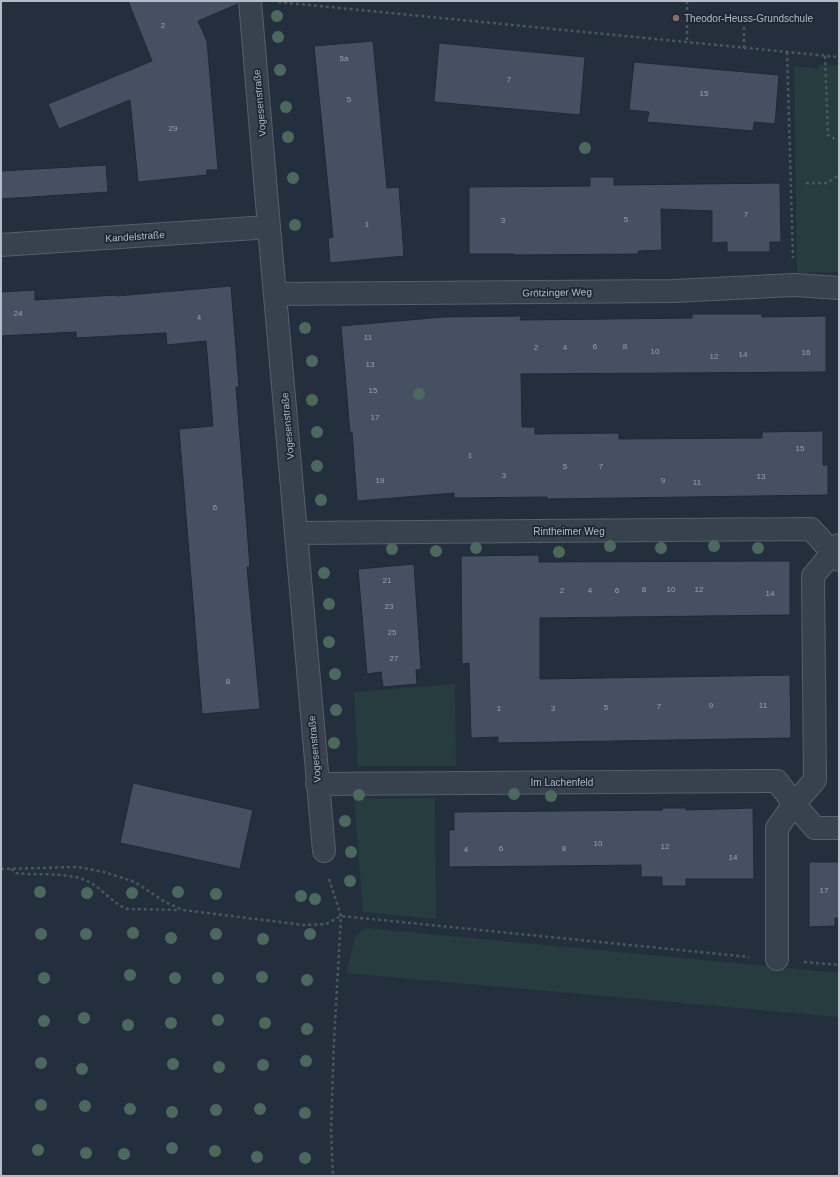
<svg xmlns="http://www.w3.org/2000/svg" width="840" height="1177" font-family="Helvetica,sans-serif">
	<rect width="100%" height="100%" fill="#242f3e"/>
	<path fill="#263c3f" d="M819,65L839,66V272L797,273L794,66L819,69Z
		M455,684L456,766H358L354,692Z
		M435,798L436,919L363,912L354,799Z
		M366,928L839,973V1017L346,973L356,935Z"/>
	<path fill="#455162" stroke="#1f2835" d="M128,1H238V4L198,21L207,41L218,170H207V175L138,182L130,100L59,129L48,104L152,61Z
		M373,41L387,188L399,187L404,256L330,263L328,238L333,237L314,46Z
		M439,43L585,57L580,115L434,102Z
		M634,62L779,75L775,124L754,122L753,131L647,122L649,112L629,110Z
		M106,165L108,192L1,199V171Z
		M590,177H614V185L780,183L781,242H770V252H727V242L712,243V211L661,209L662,250L638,251L639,254L514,255V254H469V187L590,186Z
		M231,286L239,387H236L250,567H247L260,709L202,714L179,429L213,426L206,341L167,345L166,333L76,338V332L1,336V292L35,290V300L117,295V296Z
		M692,314H762V317L826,316V372L521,374L522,427H535V434L619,433V439L762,438V432L823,431V465H828V495L547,499V497L454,498V493L357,501L352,432L350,433L341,326L443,317L521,316L520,320L610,319L692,318Z
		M539,555V562L790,561V615L540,618V679L790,675L791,738L498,743V737L471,738L469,663L462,664L461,556Z
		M414,564L421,669L416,670L417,684L383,687L381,672L367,674L358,569Z
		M133,783L253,810L240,869L120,843Z
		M662,808H686V810L753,808L754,879H686V886H662V877H641V865L449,867V830H454V812L662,810Z
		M809,862H839V918H835V926L809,927Z"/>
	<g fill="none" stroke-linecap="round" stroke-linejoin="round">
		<g stroke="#565f6c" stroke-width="24">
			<path id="street" d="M250,1L269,227L324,851
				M1,245L269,227
				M275,294L674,291L794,285L839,288
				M296,533L811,529L839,560
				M317,784L777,781L794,804L815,828H839
				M777,959V828L794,804L815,780L813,576L839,545"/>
		</g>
		<path stroke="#44595c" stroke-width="2.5" stroke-dasharray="3 3" stroke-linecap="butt" d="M687,1V42
			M278,2L839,57
			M744,48V24
			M787,52L793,258
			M825,56L828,135L839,141
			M806,183H827L839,175
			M1,869L78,867L104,872L135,882L165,902L183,910L304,925L326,924L341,916L749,957
			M11,869L16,873C40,876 68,871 89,882C103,889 112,903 127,909L180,910
			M329,879L341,916L334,1041L331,1130L333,1176
			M804,962L839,965"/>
		<use href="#street" stroke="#38414e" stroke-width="22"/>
	</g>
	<g fill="#4b6a5d">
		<circle cx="277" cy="16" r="6"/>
		<circle cx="278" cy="37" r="6"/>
		<circle cx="280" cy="70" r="6"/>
		<circle cx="286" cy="107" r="6"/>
		<circle cx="288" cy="137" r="6"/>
		<circle cx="585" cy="148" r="6"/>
		<circle cx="293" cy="178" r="6"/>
		<circle cx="295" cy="225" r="6"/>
		<circle cx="305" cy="328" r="6"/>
		<circle cx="312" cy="361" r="6"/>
		<circle cx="419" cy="394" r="6"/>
		<circle cx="312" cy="400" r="6"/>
		<circle cx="317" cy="432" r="6"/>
		<circle cx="317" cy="466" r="6"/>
		<circle cx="321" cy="500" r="6"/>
		<circle cx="610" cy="546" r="6"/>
		<circle cx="714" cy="546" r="6"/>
		<circle cx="476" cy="548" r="6"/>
		<circle cx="661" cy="548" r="6"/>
		<circle cx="758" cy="548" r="6"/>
		<circle cx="392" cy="549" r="6"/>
		<circle cx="436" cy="551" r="6"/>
		<circle cx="559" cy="552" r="6"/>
		<circle cx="324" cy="573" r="6"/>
		<circle cx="329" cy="604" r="6"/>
		<circle cx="329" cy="642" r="6"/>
		<circle cx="335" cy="674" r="6"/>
		<circle cx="336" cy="710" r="6"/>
		<circle cx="334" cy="743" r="6"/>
		<circle cx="514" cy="794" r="6"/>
		<circle cx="359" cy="795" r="6"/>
		<circle cx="551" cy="796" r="6"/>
		<circle cx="345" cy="821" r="6"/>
		<circle cx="351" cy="852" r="6"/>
		<circle cx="350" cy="881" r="6"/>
		<circle cx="40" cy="892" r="6"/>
		<circle cx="178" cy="892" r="6"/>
		<circle cx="87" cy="893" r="6"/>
		<circle cx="132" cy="893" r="6"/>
		<circle cx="216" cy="894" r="6"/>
		<circle cx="301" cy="896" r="6"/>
		<circle cx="315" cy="899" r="6"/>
		<circle cx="133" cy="933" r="6"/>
		<circle cx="41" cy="934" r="6"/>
		<circle cx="86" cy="934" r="6"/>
		<circle cx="216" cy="934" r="6"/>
		<circle cx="310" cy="934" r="6"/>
		<circle cx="171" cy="938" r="6"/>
		<circle cx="263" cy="939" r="6"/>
		<circle cx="130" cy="975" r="6"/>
		<circle cx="262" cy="977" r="6"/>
		<circle cx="44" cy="978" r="6"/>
		<circle cx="175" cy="978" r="6"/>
		<circle cx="218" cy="978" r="6"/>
		<circle cx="307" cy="980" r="6"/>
		<circle cx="84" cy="1018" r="6"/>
		<circle cx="218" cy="1020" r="6"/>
		<circle cx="44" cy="1021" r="6"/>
		<circle cx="171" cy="1023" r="6"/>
		<circle cx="265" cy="1023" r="6"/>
		<circle cx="128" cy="1025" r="6"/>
		<circle cx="307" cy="1029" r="6"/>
		<circle cx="306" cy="1061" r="6"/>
		<circle cx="41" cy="1063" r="6"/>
		<circle cx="173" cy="1064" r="6"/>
		<circle cx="263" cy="1065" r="6"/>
		<circle cx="219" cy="1067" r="6"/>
		<circle cx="82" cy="1069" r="6"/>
		<circle cx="41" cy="1105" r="6"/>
		<circle cx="85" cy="1106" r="6"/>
		<circle cx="130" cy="1109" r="6"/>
		<circle cx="260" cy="1109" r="6"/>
		<circle cx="216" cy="1110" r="6"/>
		<circle cx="172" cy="1112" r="6"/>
		<circle cx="305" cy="1113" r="6"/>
		<circle cx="172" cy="1148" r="6"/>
		<circle cx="38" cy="1150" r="6"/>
		<circle cx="215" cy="1151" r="6"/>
		<circle cx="86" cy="1153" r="6"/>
		<circle cx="124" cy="1154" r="6"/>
		<circle cx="257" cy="1157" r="6"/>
		<circle cx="305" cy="1158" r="6"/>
	</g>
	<circle fill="#8d6e63" stroke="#1d2633" stroke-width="1.5" cx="676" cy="18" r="4"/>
	<g text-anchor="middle" stroke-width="3.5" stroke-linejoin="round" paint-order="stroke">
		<g font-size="8" fill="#98a1af">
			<text x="163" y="28">2</text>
			<text x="344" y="61">5a</text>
			<text x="509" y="82">7</text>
			<text x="704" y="96">15</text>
			<text x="349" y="102">5</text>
			<text x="173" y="131">29</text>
			<text x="746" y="217">7</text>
			<text x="626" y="222">5</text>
			<text x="503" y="223">3</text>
			<text x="367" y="227">1</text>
			<text x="18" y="316">24</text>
			<text x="199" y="320">4</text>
			<text x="368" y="340">11</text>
			<text x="595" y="349">6</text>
			<text x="625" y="349">8</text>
			<text x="536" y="350">2</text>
			<text x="565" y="350">4</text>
			<text x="655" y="354">10</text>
			<text x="806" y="355">16</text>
			<text x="743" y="357">14</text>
			<text x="714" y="359">12</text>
			<text x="370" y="367">13</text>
			<text x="373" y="393">15</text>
			<text x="375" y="420">17</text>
			<text x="800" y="451">15</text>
			<text x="470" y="458">1</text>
			<text x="565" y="469">5</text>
			<text x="601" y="469">7</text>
			<text x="504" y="478">3</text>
			<text x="761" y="479">13</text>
			<text x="380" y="483">19</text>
			<text x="663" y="483">9</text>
			<text x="697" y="485">11</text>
			<text x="215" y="510">6</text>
			<text x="387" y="583">21</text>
			<text x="644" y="592">8</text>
			<text x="671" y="592">10</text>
			<text x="699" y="592">12</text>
			<text x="562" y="593">2</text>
			<text x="590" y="593">4</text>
			<text x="617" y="593">6</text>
			<text x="770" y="596">14</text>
			<text x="389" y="609">23</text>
			<text x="392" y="635">25</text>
			<text x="394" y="661">27</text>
			<text x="228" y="684">8</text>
			<text x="711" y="708">9</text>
			<text x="763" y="708">11</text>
			<text x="659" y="709">7</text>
			<text x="606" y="710">5</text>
			<text x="499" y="711">1</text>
			<text x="553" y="711">3</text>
			<text x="598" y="846">10</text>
			<text x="665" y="849">12</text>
			<text x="501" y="851">6</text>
			<text x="564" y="851">8</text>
			<text x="466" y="852">4</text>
			<text x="733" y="860">14</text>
			<text x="824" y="893">17</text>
		</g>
		<g font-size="10" fill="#b4bcc9" stroke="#1d2633" text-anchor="start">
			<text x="684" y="22">Theodor-Heuss-Grundschule</text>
		</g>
		<g font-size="10" fill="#b4bcc9" stroke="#1d2633">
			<text transform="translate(259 103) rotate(-95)" y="4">Vogesenstraße</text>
			<text transform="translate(135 236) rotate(-4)" y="4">Kandelstraße</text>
			<text transform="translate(557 292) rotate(-1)" y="4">Grötzinger Weg</text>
			<text transform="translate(287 426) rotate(-95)" y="4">Vogesenstraße</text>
			<text x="569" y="535">Rintheimer Weg</text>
			<text transform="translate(314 749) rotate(-95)" y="4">Vogesenstraße</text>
			<text x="562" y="786">Im Lachenfeld</text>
		</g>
	</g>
	<rect width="840" height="1177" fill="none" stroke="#b4bcc9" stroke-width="4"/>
</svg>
